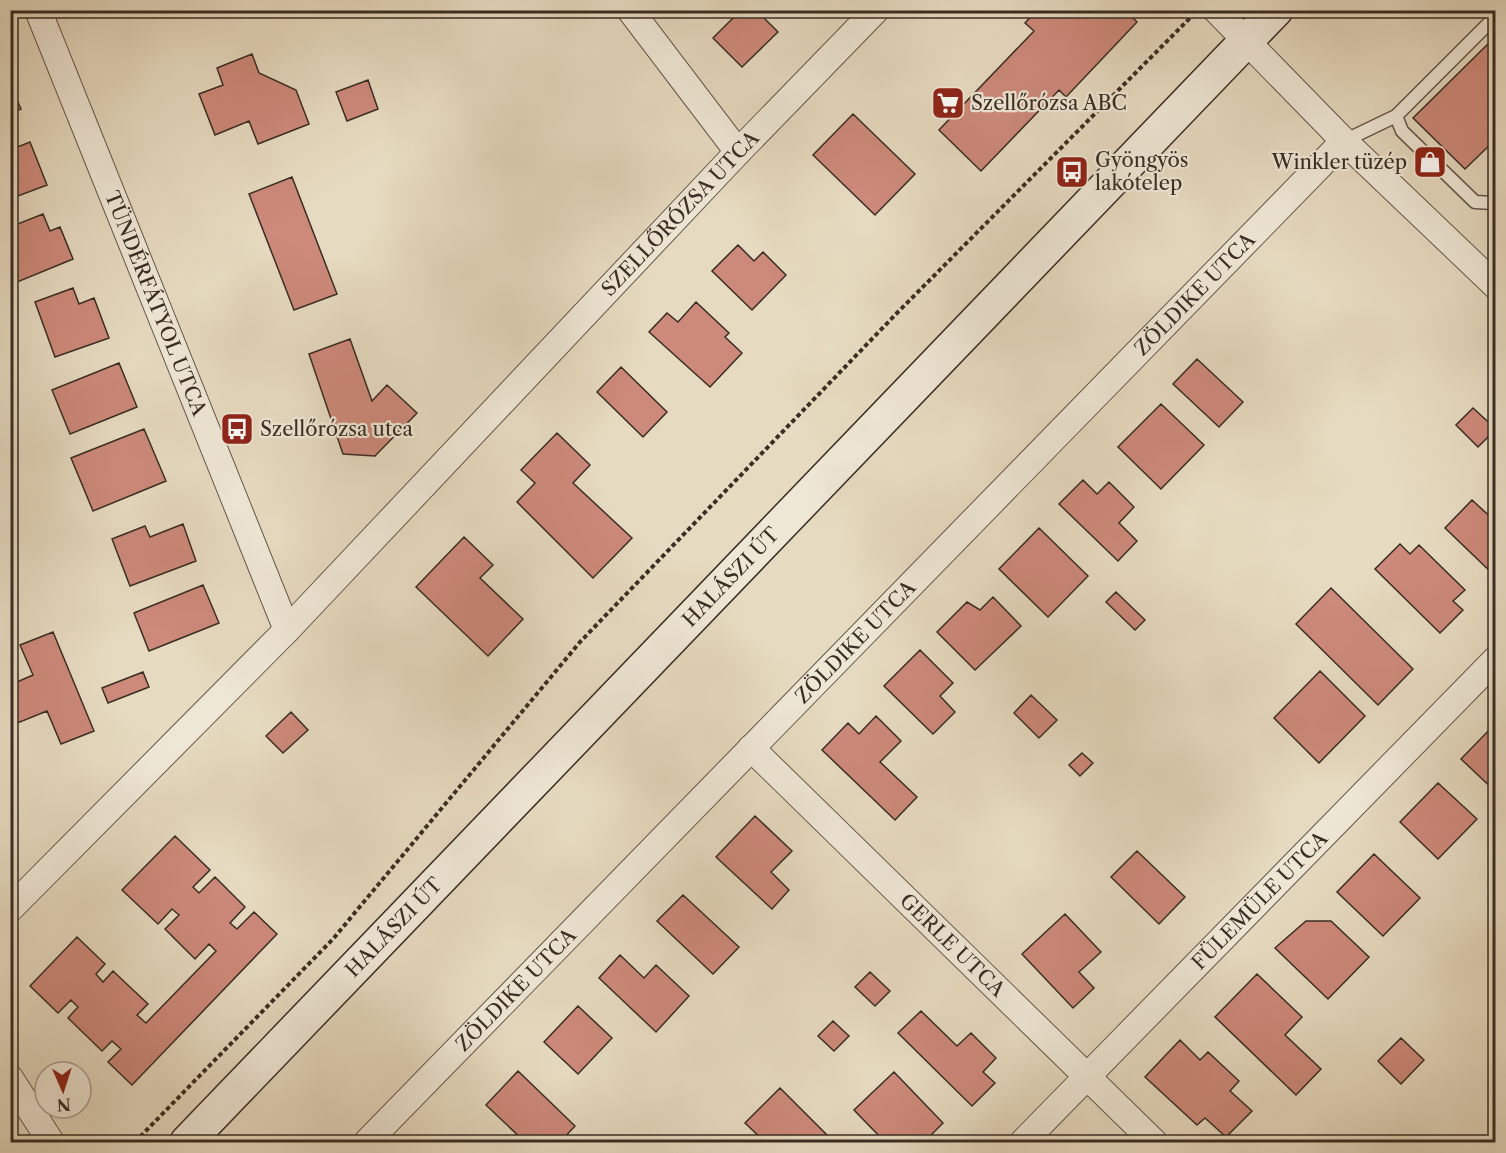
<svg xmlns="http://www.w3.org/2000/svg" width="1506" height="1153" font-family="'Libre Caslon Text',serif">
	<rect width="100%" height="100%" fill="#e6dac0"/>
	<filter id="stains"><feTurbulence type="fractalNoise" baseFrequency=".00333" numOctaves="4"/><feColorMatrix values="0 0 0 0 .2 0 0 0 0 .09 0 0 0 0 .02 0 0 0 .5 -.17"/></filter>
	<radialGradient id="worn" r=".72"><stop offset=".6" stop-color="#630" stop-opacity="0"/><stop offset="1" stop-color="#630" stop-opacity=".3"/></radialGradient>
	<path fill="#cd897a" stroke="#392d24" stroke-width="1.5" d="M741,10H756L778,32L742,67L713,38Z
		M1037,10H1125L1137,22L1066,97L1059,90L981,171L939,130L1034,31L1025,23Z
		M1496,36V139L1465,169L1413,118Z
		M252,54L259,73L296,90L309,124L258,144L249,121L215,135L199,94L223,85L217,68Z
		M368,80L378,109L347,121L336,92Z
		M10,84L21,109L10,113Z
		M853,114L915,174L875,215L813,155Z
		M30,142L47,185L10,199V150Z
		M292,177L337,294L294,310L249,194Z
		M43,214L50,231L60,227L73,259L10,285V227Z
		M738,245L754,261L763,252L786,275L752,310L712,271Z
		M73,288L79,304L94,298L109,338L55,357L35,302Z
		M696,302L729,333L725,337L742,353L710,387L649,332L667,313L678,322Z
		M350,339L372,401L387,385L417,413L375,456L343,454L309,354Z
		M1197,359L1243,402L1219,427L1173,384Z
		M119,363L137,407L70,434L52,390Z
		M621,367L667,412L643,437L597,392Z
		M1161,404L1204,445L1161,489L1118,447Z
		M1473,408L1496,429L1478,447L1456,425Z
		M144,429L166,481L93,511L71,458Z
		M557,433L590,465L573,483L632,538L593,578L517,502L535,483L521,470Z
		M1083,480L1097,494L1109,482L1134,507L1119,523L1137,541L1118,561L1059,504Z
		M1472,500L1496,522L1495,576L1445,528Z
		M183,524L196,561L130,586L112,539L145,526L150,537Z
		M1039,528L1088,576L1048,617L999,569Z
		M464,537L493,565L480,578L523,619L488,656L416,587Z
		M1400,544L1410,554L1419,545L1465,590L1453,601L1463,610L1440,633L1375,569Z
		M203,585L219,623L149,651L134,613Z
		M1331,588L1413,669L1378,705L1296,624Z
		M1116,592L1145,620L1135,630L1106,602Z
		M993,597L1021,626L975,670L937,632L967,602L980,610Z
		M53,632L94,731L61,744L47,711L10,726V685L33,675L20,645Z
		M920,650L953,683L940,696L955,712L933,734L884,686Z
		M1320,671L1365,716L1319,763L1274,718Z
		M143,672L149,687L108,703L102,688Z
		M1031,695L1057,720L1039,738L1014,713Z
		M291,712L308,730L283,753L266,736Z
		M876,716L901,741L880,762L917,797L895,820L822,750L848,723L859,734Z
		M1496,723V792L1461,759Z
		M1082,753L1093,763L1080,776L1069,765Z
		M1438,783L1477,819L1438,859L1400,822Z
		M755,816L792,851L771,872L789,890L772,909L716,857Z
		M175,836L210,870L193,887L199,893L215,877L245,907L230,923L237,929L254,912L277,934L132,1085L108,1062L121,1049L112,1041L102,1051L68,1018L78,1007L71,1000L58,1013L30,986L77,937L105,964L96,974L103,982L113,971L148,1004L137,1015L146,1023L216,951L209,944L195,959L165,929L179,915L172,909L158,924L122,890Z
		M1137,851L1185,897L1159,924L1111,877Z
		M1374,854L1420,898L1383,936L1337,892Z
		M683,895L739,947L713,974L657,921Z
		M1065,914L1101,952L1079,972L1094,988L1073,1008L1022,954Z
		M1306,921H1331L1369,957L1328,999L1275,948Z
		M620,955L644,978L656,965L689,996L656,1032L599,978Z
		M870,972L890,991L875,1006L855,987Z
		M1257,974L1302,1017L1285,1035L1321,1069L1296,1095L1215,1017Z
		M578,1006L612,1038L578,1074L544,1042Z
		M921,1011L957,1046L971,1033L996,1058L983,1072L995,1083L972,1106L898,1033Z
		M833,1021L849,1036L834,1051L818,1036Z
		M1401,1038L1424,1060L1401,1084L1378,1061Z
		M1180,1040L1200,1060L1208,1052L1239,1081L1230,1091L1252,1111L1226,1137L1205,1118L1197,1125L1145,1077Z
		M518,1071L575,1126L560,1142H525L486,1105Z
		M894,1072L943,1123L924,1142H885L854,1110Z
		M780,1088L831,1139L828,1142H765L745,1123Z"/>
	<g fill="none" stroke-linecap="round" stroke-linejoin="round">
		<g stroke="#64584b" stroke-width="15">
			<path id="service" d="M1496,16L1396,116L1402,131L1475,202L1494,203L1496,202
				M1344,141L1396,116"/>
		</g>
		<g stroke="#64584b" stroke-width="28">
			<g id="minor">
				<path id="s1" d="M38,10L287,630"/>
				<path d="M630,10L738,152"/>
				<path d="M1216,10L1344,141L1496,286"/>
				<path id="s2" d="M751,748L1154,1142"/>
				<path id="s3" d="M10,909L287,630L738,152L876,10"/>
				<path d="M10,1078L51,1142"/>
				<path id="s4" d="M367,1142L1344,141"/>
				<path id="s5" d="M1023,1142L1496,659"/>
			</g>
		</g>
		<g stroke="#392d24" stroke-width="36">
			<g id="secondary">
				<path id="s6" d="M187,1142L1276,10"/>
			</g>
		</g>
		<path stroke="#392d24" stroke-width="4" stroke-dasharray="4.5 3" stroke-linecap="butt" d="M135,1142L333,939L580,642L897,313L1191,17"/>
		<use href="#service" stroke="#efe7d6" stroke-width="12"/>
		<use href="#minor" stroke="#efe7d6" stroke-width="26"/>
		<use href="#secondary" stroke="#efe7d6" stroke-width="33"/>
	</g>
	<defs>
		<g id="supermarket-square" transform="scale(1.725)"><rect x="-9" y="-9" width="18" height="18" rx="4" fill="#8f2418" stroke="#efe7d6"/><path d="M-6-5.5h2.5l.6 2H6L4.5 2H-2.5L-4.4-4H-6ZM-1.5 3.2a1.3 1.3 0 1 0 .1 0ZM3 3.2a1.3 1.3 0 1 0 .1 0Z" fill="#fff"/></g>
		<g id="shop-square" transform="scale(1.725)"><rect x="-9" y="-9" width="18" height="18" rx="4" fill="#8f2418" stroke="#efe7d6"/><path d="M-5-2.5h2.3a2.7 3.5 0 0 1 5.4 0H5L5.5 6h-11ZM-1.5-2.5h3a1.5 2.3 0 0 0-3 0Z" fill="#fff"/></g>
		<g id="bus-square" transform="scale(1.725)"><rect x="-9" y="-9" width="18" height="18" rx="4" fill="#8f2418" stroke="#efe7d6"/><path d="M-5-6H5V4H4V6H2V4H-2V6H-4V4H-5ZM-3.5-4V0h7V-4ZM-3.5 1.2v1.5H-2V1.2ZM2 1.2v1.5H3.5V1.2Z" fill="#fff"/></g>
	</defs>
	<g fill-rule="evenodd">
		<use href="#supermarket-square" x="948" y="103"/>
		<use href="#shop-square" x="1430" y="162"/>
		<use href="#bus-square" x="1072" y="172"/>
		<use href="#bus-square" x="237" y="429"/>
	</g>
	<g text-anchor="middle" stroke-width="4.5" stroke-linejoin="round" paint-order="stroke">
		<g font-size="20" fill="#392d24" stroke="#efe7d6" text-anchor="start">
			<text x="971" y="110">Szellőrózsa ABC</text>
			<text x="1095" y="167">Gyöngyös<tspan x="1095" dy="23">lakótelep</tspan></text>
			<text x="1407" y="169" text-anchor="end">Winkler tüzép</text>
			<text x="260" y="436">Szellőrózsa utca</text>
		</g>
		<g font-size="20" fill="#392d24" stroke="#efe7d6">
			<text dy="7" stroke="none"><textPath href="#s3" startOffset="966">SZELLŐRÓZSA UTCA</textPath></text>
			<text dy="7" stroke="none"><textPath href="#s4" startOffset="1185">ZÖLDIKE UTCA</textPath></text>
			<text dy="7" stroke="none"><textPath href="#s1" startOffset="316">TÜNDÉRFÁTYOL UTCA</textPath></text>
			<text dy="7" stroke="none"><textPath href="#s6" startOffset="784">HALÁSZI ÚT</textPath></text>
			<text dy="7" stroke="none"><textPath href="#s4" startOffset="699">ZÖLDIKE UTCA</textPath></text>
			<text dy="7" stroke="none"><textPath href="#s5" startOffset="338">FÜLEMÜLE UTCA</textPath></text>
			<text dy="7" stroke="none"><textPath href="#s6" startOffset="298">HALÁSZI ÚT</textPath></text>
			<text dy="7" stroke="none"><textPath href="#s2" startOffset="282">GERLE UTCA</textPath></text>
			<text dy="7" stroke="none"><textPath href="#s4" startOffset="213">ZÖLDIKE UTCA</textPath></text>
		</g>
	</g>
	<rect width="1506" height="1153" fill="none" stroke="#e6dac0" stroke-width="36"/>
	<rect x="12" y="12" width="1482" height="1129" fill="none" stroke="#392d24" stroke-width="3"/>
	<rect x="18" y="18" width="1470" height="1117" fill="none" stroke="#392d24" stroke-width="1.5"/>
	<g transform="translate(63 1090) rotate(177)"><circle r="28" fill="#efe7d6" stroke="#a69d8f" stroke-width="1.5"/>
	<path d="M0-4.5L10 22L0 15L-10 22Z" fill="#8f2418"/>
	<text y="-9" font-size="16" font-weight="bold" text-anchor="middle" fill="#392d24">N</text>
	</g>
	<rect width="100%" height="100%" filter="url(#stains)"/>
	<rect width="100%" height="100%" fill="url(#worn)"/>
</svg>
